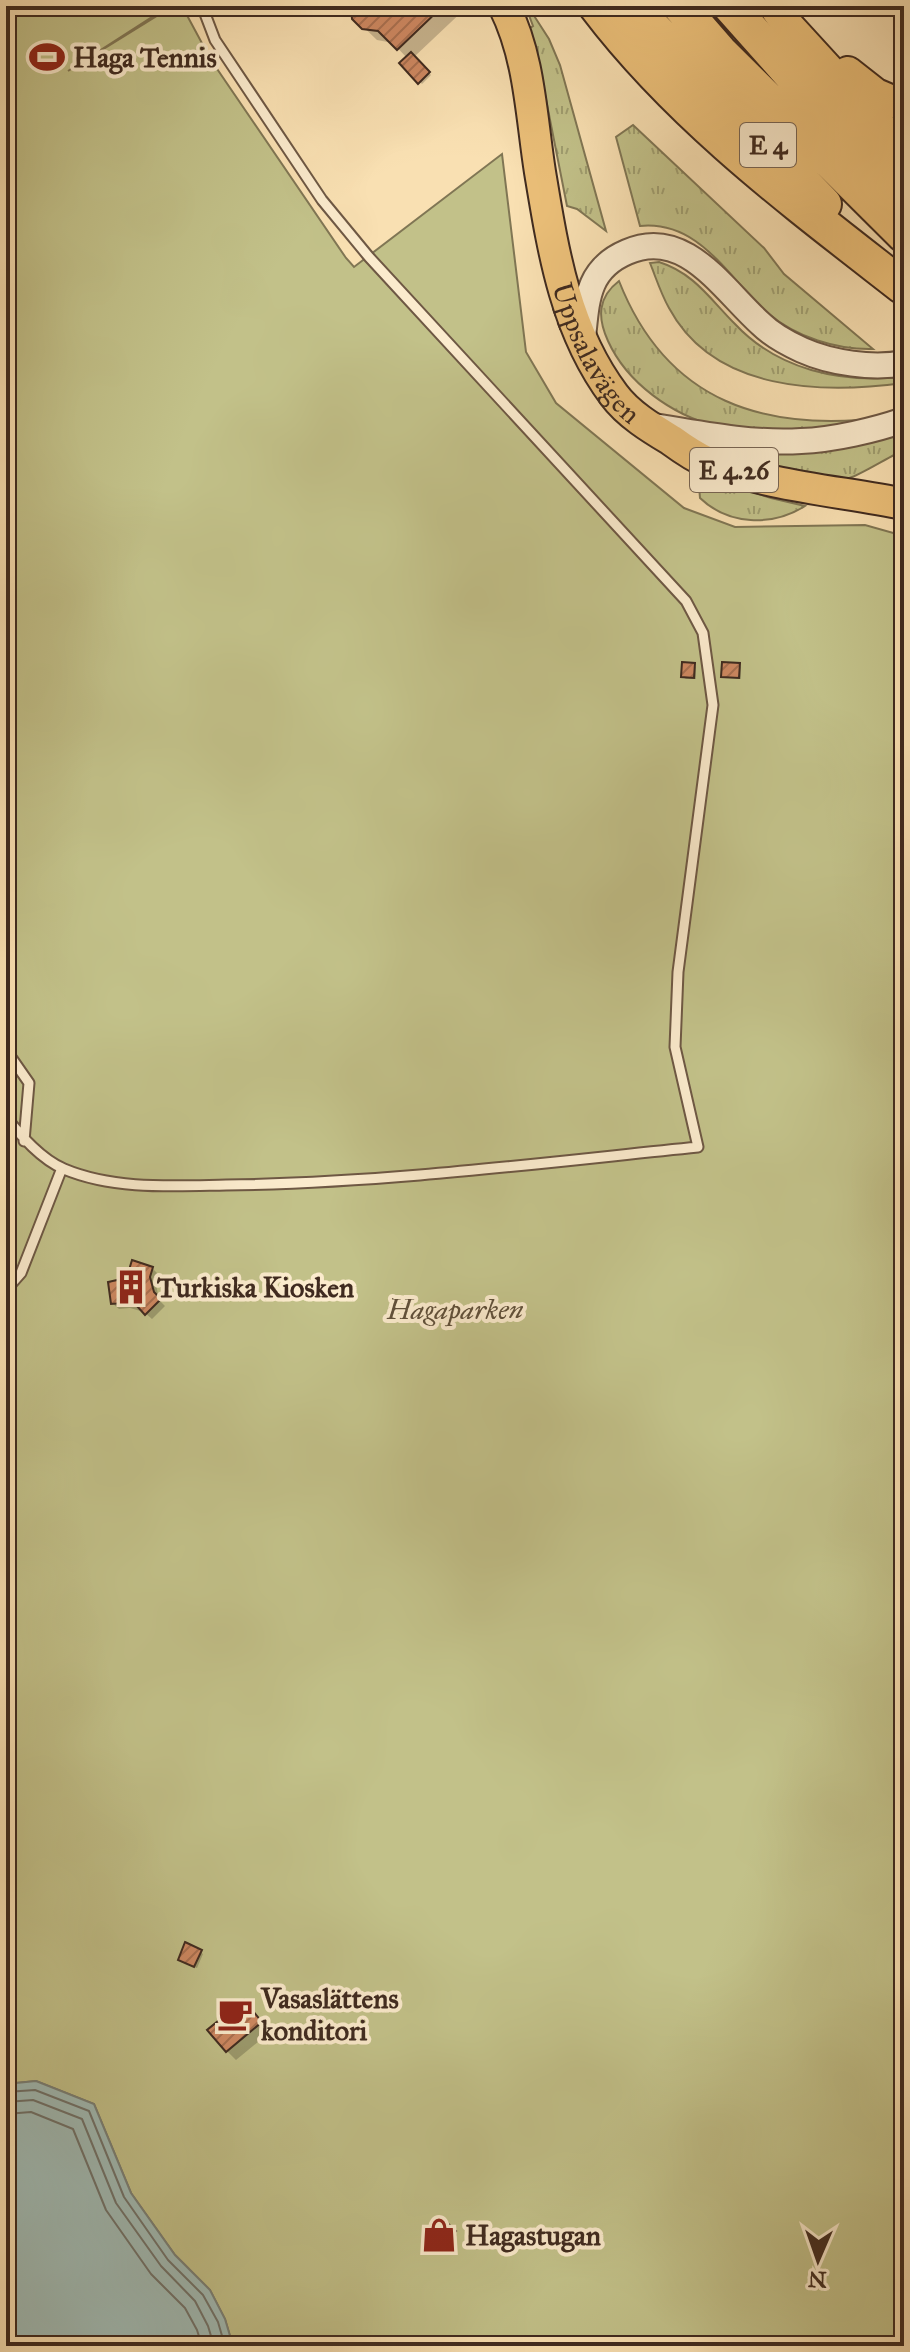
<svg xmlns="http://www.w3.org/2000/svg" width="910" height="2352" font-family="'IM FELL Great Primer',serif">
	<defs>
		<pattern id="grass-tufts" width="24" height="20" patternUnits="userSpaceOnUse" patternTransform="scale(2)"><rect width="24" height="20" fill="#c2c189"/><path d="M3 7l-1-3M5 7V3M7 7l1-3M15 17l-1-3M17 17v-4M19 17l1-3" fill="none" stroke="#9f9d6f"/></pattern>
		<pattern id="building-hatch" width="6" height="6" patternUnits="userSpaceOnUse" patternTransform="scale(2)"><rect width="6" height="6" fill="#ce8861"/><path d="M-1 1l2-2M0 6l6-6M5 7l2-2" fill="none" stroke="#a96f4f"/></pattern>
	</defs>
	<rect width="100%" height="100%" fill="#f9e0b2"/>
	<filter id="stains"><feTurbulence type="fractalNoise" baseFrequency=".0025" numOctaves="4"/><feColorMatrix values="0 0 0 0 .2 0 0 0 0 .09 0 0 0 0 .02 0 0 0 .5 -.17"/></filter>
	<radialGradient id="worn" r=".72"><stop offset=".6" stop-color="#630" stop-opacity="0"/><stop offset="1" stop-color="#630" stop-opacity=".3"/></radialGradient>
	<path fill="url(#grass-tufts)" stroke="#807654" stroke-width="2" d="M527,10L531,11L549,39L560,65L606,231L577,209L567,206L541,74L527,24L530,28L533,26Z
		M633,125L764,248L784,274L873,349C837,350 796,337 769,314C729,280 701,220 640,226L616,137Z
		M659,262C694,273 710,299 735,324C778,370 840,383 901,377L904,383C822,394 714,392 669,308C661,294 656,278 650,263Z
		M619,281C667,403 765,433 888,417C855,422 822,430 790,433C778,434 765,431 753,430C741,429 728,429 716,426C672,415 627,383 608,341C597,317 598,297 619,281Z
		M904,432V450C892,455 857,477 849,478C810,481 745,461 709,446Z
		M712,479L771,498L805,506C772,527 728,525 700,498L699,486Z"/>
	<path fill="#c2c189" stroke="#807654" stroke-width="2" d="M6,6H169L68,71L173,6H182L211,60L346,258L354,267L502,154L526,352L556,403L684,508L735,527L865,525L904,536V2346H233L225,2319L210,2290L175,2255L131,2193L94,2104L36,2081L6,2084Z"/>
	<path fill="#a0bbb5" stroke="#798179" stroke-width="2" d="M36,2081L94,2104L131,2193L175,2255L210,2290L225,2319L233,2346H6V2084Z"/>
	<path fill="#0003" d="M353,6H468L414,57L431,75L422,84L402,63L407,58L393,43L377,40L354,18Z
		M694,665L696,667V679H686L683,677Z
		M739,665L741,667V679L723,676Z
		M152,1268L158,1274L156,1284L159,1300L165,1306L152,1319L144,1312L130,1308L119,1309L113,1304Z
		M200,1952L203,1954L197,1968L182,1962Z
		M253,2012L270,2032L236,2060L227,2051Z
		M442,2220L457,2235L445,2247L430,2233Z"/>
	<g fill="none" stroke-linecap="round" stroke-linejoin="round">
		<path stroke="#70726a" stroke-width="2" d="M6,2092L35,2090L89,2111L124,2197L168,2260L203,2295L218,2322L225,2346
			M6,2102L33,2100L82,2119L116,2203L161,2266L195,2301L208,2326L214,2346
			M6,2114L31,2112L73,2129L106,2210L151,2274L185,2308L197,2330L202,2346"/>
	</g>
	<path fill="url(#building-hatch)" stroke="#3f2a1f" stroke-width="2" d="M351,6H443L397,50L378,31L362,29L352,19Z
		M411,52L430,72L418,84L399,63Z
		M682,662L695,663L694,678L681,677Z
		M722,662L740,663L739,678L721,677Z
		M132,1260L153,1267L150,1277L154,1292L161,1299L145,1315L137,1306L123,1303L111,1304L108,1282L117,1280L129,1270Z
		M185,1942L202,1950L194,1967L178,1960Z
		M244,2000L262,2022L226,2052L207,2030Z
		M441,2217L456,2231L442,2246L427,2233Z"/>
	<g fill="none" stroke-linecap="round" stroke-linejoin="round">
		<g stroke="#6e5844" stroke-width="13">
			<path id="service" d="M6,1050L29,1083L24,1141
				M6,1117C22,1137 41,1159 64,1169C114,1190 173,1186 226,1185C384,1183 541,1163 698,1147L675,1047L678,972L713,705L703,633L686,601L369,257L322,200L215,40L202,6
				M6,1290L21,1273L62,1168"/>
		</g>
		<g stroke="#6e5844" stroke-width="28">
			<path id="tertiary" d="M583,338C587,300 587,269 627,252C685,226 723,290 761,324C771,334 789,344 802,350C831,363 873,369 904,363
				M654,426C702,434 753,444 801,441C833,440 875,430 904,420"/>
		</g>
		<g stroke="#3f2a1f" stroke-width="34">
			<g id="primary">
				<path id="s1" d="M504,6C530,58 531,115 540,172C553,250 565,330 614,395C628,414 651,428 671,440C682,448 695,457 707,462C769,486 839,491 904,504"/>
				<path d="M774,6L785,22L904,152"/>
				<path d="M848,72L876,94L904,106"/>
			</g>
		</g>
		<g stroke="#3f2a1f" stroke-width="38">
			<path id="motorway" d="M596,6C680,117 793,201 902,286
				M632,6L824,204
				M680,6L720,52L904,235
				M730,6L794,78L904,189"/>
		</g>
		<use href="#service" stroke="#fbebcd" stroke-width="9"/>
		<use href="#tertiary" stroke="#fbebcd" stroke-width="24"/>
		<use href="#primary" stroke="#ecc079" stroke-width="30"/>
		<use href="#motorway" stroke="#ecc079" stroke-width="34"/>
	</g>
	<defs>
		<g id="stadium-bare" transform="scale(2.76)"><path d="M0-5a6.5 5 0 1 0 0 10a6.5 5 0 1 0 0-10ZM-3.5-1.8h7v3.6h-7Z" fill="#8f2418" stroke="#fbebcd" stroke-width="2.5" paint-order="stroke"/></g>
		<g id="building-bare" transform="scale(2.76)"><path d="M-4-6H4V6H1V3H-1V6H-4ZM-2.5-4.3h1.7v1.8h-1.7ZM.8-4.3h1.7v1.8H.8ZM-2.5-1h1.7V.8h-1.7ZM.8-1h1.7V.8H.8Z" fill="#8f2418" stroke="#fbebcd" stroke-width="2.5" paint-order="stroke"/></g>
		<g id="cafe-bare" transform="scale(2.76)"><path d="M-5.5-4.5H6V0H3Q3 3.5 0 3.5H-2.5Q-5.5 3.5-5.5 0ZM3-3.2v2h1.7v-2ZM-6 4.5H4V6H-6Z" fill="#8f2418" stroke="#fbebcd" stroke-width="2.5" paint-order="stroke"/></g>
		<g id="shop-bare" transform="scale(2.76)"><path d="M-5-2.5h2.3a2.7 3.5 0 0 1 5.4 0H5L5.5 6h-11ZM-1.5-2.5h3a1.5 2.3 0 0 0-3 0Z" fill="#8f2418" stroke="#fbebcd" stroke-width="2.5" paint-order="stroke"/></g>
	</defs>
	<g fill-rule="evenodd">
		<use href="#stadium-bare" x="47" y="57"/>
		<use href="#building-bare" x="131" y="1287"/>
		<use href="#cafe-bare" x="235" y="2014"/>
		<use href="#shop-bare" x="439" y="2235"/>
	</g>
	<g text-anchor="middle" stroke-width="8" stroke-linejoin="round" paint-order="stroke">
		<g fill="#fbebcd" stroke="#776453" stroke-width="2">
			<rect x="740" y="123" width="56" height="44" rx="6"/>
			<rect x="690" y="448" width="88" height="44" rx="6"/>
		</g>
		<g font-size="26" font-weight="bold" fill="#3f2a1f">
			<text x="768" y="154">E 4</text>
			<text x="734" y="479">E 4.26</text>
		</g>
		<g font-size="28" font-weight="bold" fill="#3f2a1f" stroke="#fbebcd" text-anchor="start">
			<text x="73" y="67">Haga Tennis</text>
			<text x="157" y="1297">Turkiska Kiosken</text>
			<text x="261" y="2008">Vasaslättens<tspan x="261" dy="32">konditori</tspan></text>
			<text x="465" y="2245">Hagastugan</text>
		</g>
		<g font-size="28" fill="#3f2a1f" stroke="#fbebcd">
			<text dy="10" stroke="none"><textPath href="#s1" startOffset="362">Uppsalavägen</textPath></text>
		</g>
		<g font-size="28" font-style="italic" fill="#60503a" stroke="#fbebcd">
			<text x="455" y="1319">Hagaparken</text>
		</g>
	</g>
	<rect width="910" height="2352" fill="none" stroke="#f9e0b2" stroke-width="32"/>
	<rect x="8" y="8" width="894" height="2336" fill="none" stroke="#3f2a1f" stroke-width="4"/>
	<rect x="16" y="16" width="878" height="2320" fill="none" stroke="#3f2a1f" stroke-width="2"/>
	<g transform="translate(818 2260) rotate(182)" stroke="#fbebcd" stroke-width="6" paint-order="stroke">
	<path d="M0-6L14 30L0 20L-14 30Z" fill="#3f2a1f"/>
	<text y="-12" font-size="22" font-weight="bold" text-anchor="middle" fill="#3f2a1f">N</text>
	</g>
	<rect width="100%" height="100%" filter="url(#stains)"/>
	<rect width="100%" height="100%" fill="url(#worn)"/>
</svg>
